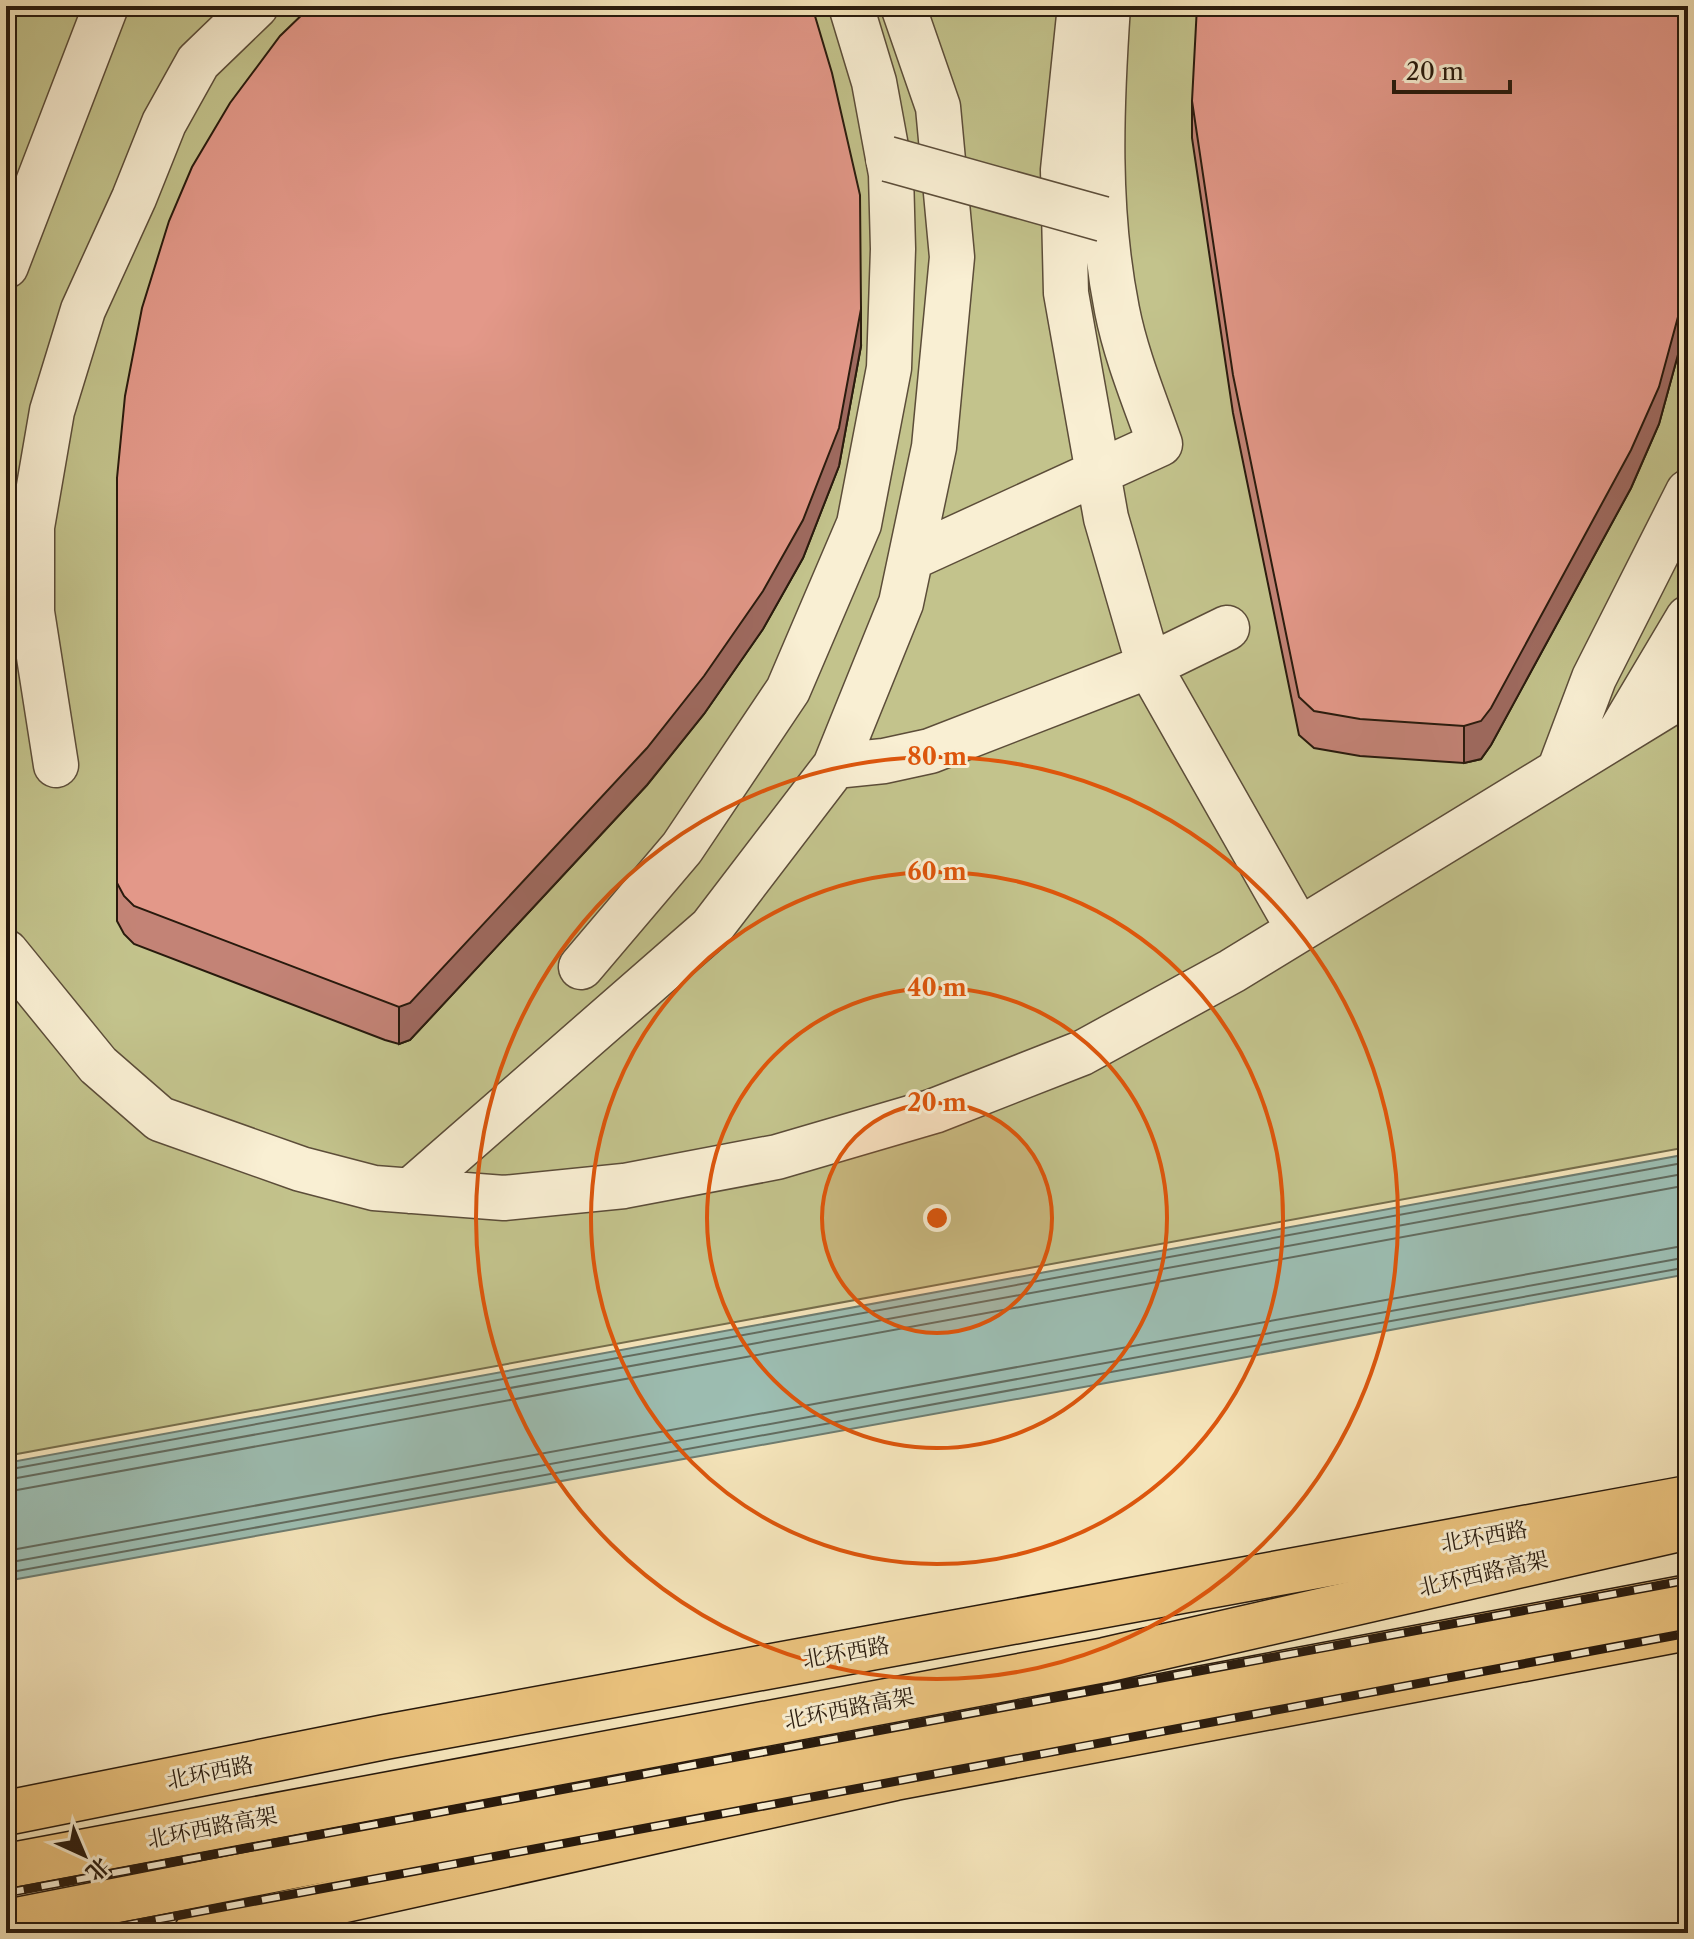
<svg xmlns="http://www.w3.org/2000/svg" width="1694" height="1939" font-family="'Libre Caslon Text','Noto Serif SC',serif">
	<rect width="100%" height="100%" fill="#f6e6bc"/>
	<filter id="stains"><feTurbulence type="fractalNoise" baseFrequency=".0025" numOctaves="4"/><feColorMatrix values="0 0 0 0 .2 0 0 0 0 .09 0 0 0 0 .02 0 0 0 .5 -.17"/></filter>
	<radialGradient id="worn" r=".72"><stop offset=".6" stop-color="#630" stop-opacity="0"/><stop offset="1" stop-color="#630" stop-opacity=".3"/></radialGradient>
	<path fill="#c3c38c" stroke="#766e4c" stroke-width="2" d="M6,6H1688V1147L6,1456Z"/>
	<path fill="#9dbfb4" stroke="#6e7d71" stroke-width="2" d="M1688,1154V1274L1167,1372L6,1581V1463Z"/>
	<g fill="none" stroke-linecap="round" stroke-linejoin="round">
		<path stroke="#626c60" stroke-width="2" d="M6,1470L1688,1162
			M6,1480L1688,1173
			M6,1492L1688,1185
			M6,1551L1688,1245
			M6,1563L1688,1257
			M6,1573L1688,1267"/>
		<g stroke="#5c4d39" stroke-width="47">
			<path id="minor" d="M1080,6L1063,170L1066,293L1106,518L1149,666L1299,930
				M6,266L106,6
				M911,558L1160,444C1145,401 1126,356 1117,310C1097,210 1101,108 1108,6
				M1622,729L1688,618
				M56,765L32,612V527L52,411L83,310L134,198L164,123L198,62L256,6
				M835,766L884,761L930,751L1149,666L1227,628
				M1559,771L1594,678L1688,492
				M6,952L98,1065L160,1119L301,1169L374,1188L504,1198L624,1186L777,1157L934,1111L1082,1053L1232,971L1688,692
				M581,967L682,848L788,690L859,524L889,368L893,249L891,174L874,82L851,6
				M410,1191L711,928L835,766L901,603L934,447L952,257L938,107L903,6"/>
		</g>
		<g stroke="#281a0d" stroke-width="47">
			<path id="major" d="M6,1813L385,1737L1688,1498
				M196,1933L895,1778L1688,1628"/>
		</g>
		<g stroke="#281a0d" stroke-width="47">
			<path id="highway" d="M6,1866L1105,1660L1688,1527
				M6,1922L1198,1689L1688,1597"/>
		</g>
		<use href="#minor" stroke="#f9efd3" stroke-width="44"/>
		<use href="#major" stroke="#ebc37e" stroke-width="44"/>
		<use href="#highway" stroke="#ebc37e" stroke-width="44"/>
		<g stroke="#281a0d" stroke-width="9">
			<path id="rail" d="M6,1893L1688,1580
				M85,1933L1688,1633"/>
		</g>
		<use href="#rail" stroke="#f9efd3" stroke-width="6" stroke-dasharray="18" stroke-linecap="butt"/>
		<g stroke="#5c4d39" stroke-width="47" stroke-linecap="butt">
			<path id="minor-bridge" d="M888,159L1103,219"/>
		</g>
		<use href="#minor-bridge" stroke="#f9efd3" stroke-width="44"/>
	</g>
	<path fill="#c38376" stroke="#281a0d" stroke-width="2" d="M1688,6V318L1659,424L1631,488L1491,745L1481,759L1464,763L1360,756L1314,748L1299,735L1233,413L1192,138V101Z
		M861,346L839,466L803,558L763,629L704,714L647,785L410,1040L399,1044L385,1040L134,944L124,934L117,921V478Z"/>
	<path fill="#9f6a60" stroke="#281a0d" stroke-width="2" d="M1688,280V318L1659,424L1631,488L1491,745L1481,759L1464,763V726Z
		M861,309V346L839,466L803,558L763,629L704,714L647,785L410,1040L399,1044V1007Z"/>
	<path fill="#e39889" stroke="#281a0d" stroke-width="2" d="M311,6H812L832,73L860,195L861,309L839,428L803,520L763,591L704,676L647,748L410,1003L399,1007L134,906L124,896L117,883V478L125,396L142,308L169,221L192,167L230,103L280,36Z
		M1197,6H1688V280L1659,387L1631,450L1491,708L1481,721L1464,726L1360,719L1314,711L1299,697L1233,375L1192,101Z"/>
	<circle cx="937" cy="1218" r="115" fill="#de560c" fill-opacity=".12"/>
	<g fill="none" stroke="#de560c" stroke-width="4">
		<circle cx="937" cy="1218" r="115"/>
		<circle cx="937" cy="1218" r="230"/>
		<circle cx="937" cy="1218" r="346"/>
		<circle cx="937" cy="1218" r="461"/>
	</g>
	<g text-anchor="middle" stroke-width="6" stroke-linejoin="round" paint-order="stroke">
		<g font-size="22" fill="#281a0d" stroke="#f9efd3">
			<text transform="translate(1484 1536) rotate(-10)" y="8">北环西路</text>
			<text transform="translate(1483 1573) rotate(-13)" y="8">北环西路高架</text>
			<text transform="translate(846 1652) rotate(-10)" y="8">北环西路</text>
			<text transform="translate(849 1708) rotate(-11)" y="8">北环西路高架</text>
			<text transform="translate(210 1772) rotate(-11)" y="8">北环西路</text>
			<text transform="translate(212 1827) rotate(-11)" y="8">北环西路高架</text>
		</g>
	</g>
	<circle cx="937" cy="1218" r="12" fill="#de560c" stroke="#f9efd3" stroke-width="4"/>
	<g font-size="24" text-anchor="middle" font-weight="bold" fill="#de560c" stroke="#f9efd3" stroke-width="6" stroke-linejoin="round" paint-order="stroke">
		<text x="937" y="765">80 m</text>
		<text x="937" y="880">60 m</text>
		<text x="937" y="996">40 m</text>
		<text x="937" y="1111">20 m</text>
	</g>
	<rect width="1694" height="1939" fill="none" stroke="#f6e6bc" stroke-width="32"/>
	<rect x="8" y="8" width="1678" height="1923" fill="none" stroke="#281a0d" stroke-width="4"/>
	<rect x="16" y="16" width="1662" height="1907" fill="none" stroke="#281a0d" stroke-width="2"/>
	<g transform="translate(84 1855) rotate(136)" stroke="#f9efd3" stroke-width="6" paint-order="stroke">
	<path d="M0-6L14 30L0 20L-14 30Z" fill="#281a0d"/>
	<text y="-12" font-size="22" font-weight="bold" text-anchor="middle" fill="#281a0d">北</text>
	</g>
	<path d="M1394 80v12h116v-12" fill="none" stroke="#281a0d" stroke-width="4"/>
	<text x="1406" y="80" font-size="24" fill="#281a0d" stroke="#f9efd3" stroke-width="6" paint-order="stroke">20 m</text>
	<rect width="100%" height="100%" filter="url(#stains)"/>
	<rect width="100%" height="100%" fill="url(#worn)"/>
</svg>
